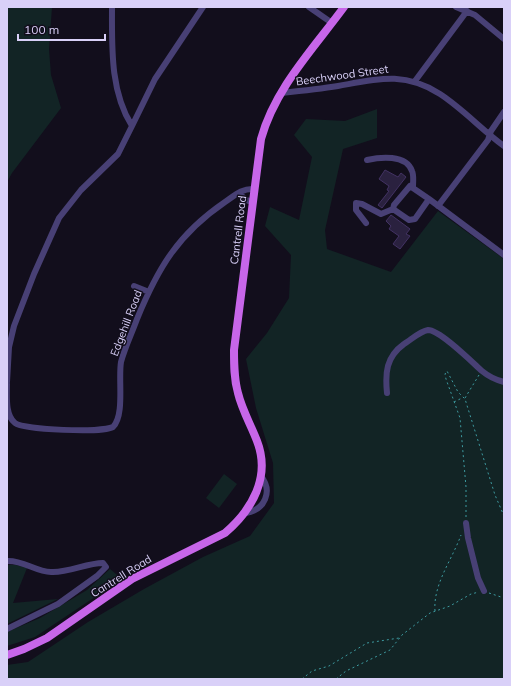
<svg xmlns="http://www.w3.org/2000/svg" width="511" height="686" font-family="Mulish,sans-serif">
	<rect width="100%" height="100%" fill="#120e1c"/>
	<path fill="#122425" d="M7,7H52L49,49L51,75L61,108L12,173L7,182Z
		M377,109V138L343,149L325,230L327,249L391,272L438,211L504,259V679H7V665L28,662L88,622L144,589L203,557L250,536L274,503L273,463L256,408L246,359L267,333L289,298L291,255L265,226L270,207L299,220L312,157L294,135L306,119L345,121Z
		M224,474L237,484L219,508L206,498Z
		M7,565H16L27,568L13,603L58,599L7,624Z
		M110,569L122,579L35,637L7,646V632L40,618L87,590Z"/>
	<path fill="#2a213f" stroke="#423263" d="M385,170L398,177L401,173L406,177L382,208L378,205L389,191L387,190L389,186L379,179Z
		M391,215L410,229L406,234L410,236L400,249L393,244L399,236L389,229L391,226L386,221Z"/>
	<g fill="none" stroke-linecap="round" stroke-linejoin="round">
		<path stroke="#3d9aa0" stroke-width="1" stroke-dasharray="2 3" stroke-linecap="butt" d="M465,398L479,375
			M454,402L462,398
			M466,517V487L460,418L446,379L445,374L447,371L458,392L465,399L495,495L504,516
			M489,593L504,598
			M435,611C433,584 452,560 461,535
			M302,679L312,671L329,666L367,643L399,638
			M336,679L346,671L390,650L402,635L430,613L450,606L471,594L479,592"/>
		<path stroke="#484075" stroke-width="6" d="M309,7L332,23
			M456,7L475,15L504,39
			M415,81L467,11
			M281,93C300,91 319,89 338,86C377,79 404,71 440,94C463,109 482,130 504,146
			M132,126L155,79L203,7
			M367,160C380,157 406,154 412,171C414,175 413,182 413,187
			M410,186L429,199L415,219L409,220L393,209L394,205Z
			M239,193L246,200L253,202
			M429,199L504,255
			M438,206L488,140L491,131L504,112
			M366,223L356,210V203L362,204L381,214L393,209
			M134,286L149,292
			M7,382L9,347L14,326L34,274L59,218L81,190L118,154L132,126C110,91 112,47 112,7
			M7,384C7,396 5,415 15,423C24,430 102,433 113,427C125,415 118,379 121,362C125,347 132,333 137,319C158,268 178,234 225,202C234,196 242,188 254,189
			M387,393C385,373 386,357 404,344C411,340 420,331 428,330C440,330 472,362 482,371C488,376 496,380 504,382
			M246,513C265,510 273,491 261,476
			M466,523L468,538L478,578L484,591
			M7,561C23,560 36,572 51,572C69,573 86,563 103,563L106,567L97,576L58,604L7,629"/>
		<path stroke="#c766e9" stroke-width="8" d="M7,655L24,649L47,638L132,579L225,533C252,510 271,477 257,441C251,425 242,410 238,393C234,379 234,365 234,350L261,139C275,88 314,48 344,7"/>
	</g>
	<g text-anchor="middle" stroke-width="3" stroke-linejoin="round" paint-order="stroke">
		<g font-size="11" fill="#d9d0f8" stroke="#120e1c">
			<text transform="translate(342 75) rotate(-8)" y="4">Beechwood Street</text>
			<text transform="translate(238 230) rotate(-83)" y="4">Cantrell Road</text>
			<text transform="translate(126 323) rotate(-69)" y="4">Edgehill Road</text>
			<text transform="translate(121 576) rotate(-32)" y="4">Cantrell Road</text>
		</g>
	</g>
	<rect width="511" height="686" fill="none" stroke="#d9d0f8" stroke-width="16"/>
	<path d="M18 34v6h87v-6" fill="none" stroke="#d9d0f8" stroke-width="2"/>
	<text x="24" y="34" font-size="12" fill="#d9d0f8" stroke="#120e1c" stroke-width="3" paint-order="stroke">100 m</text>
</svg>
